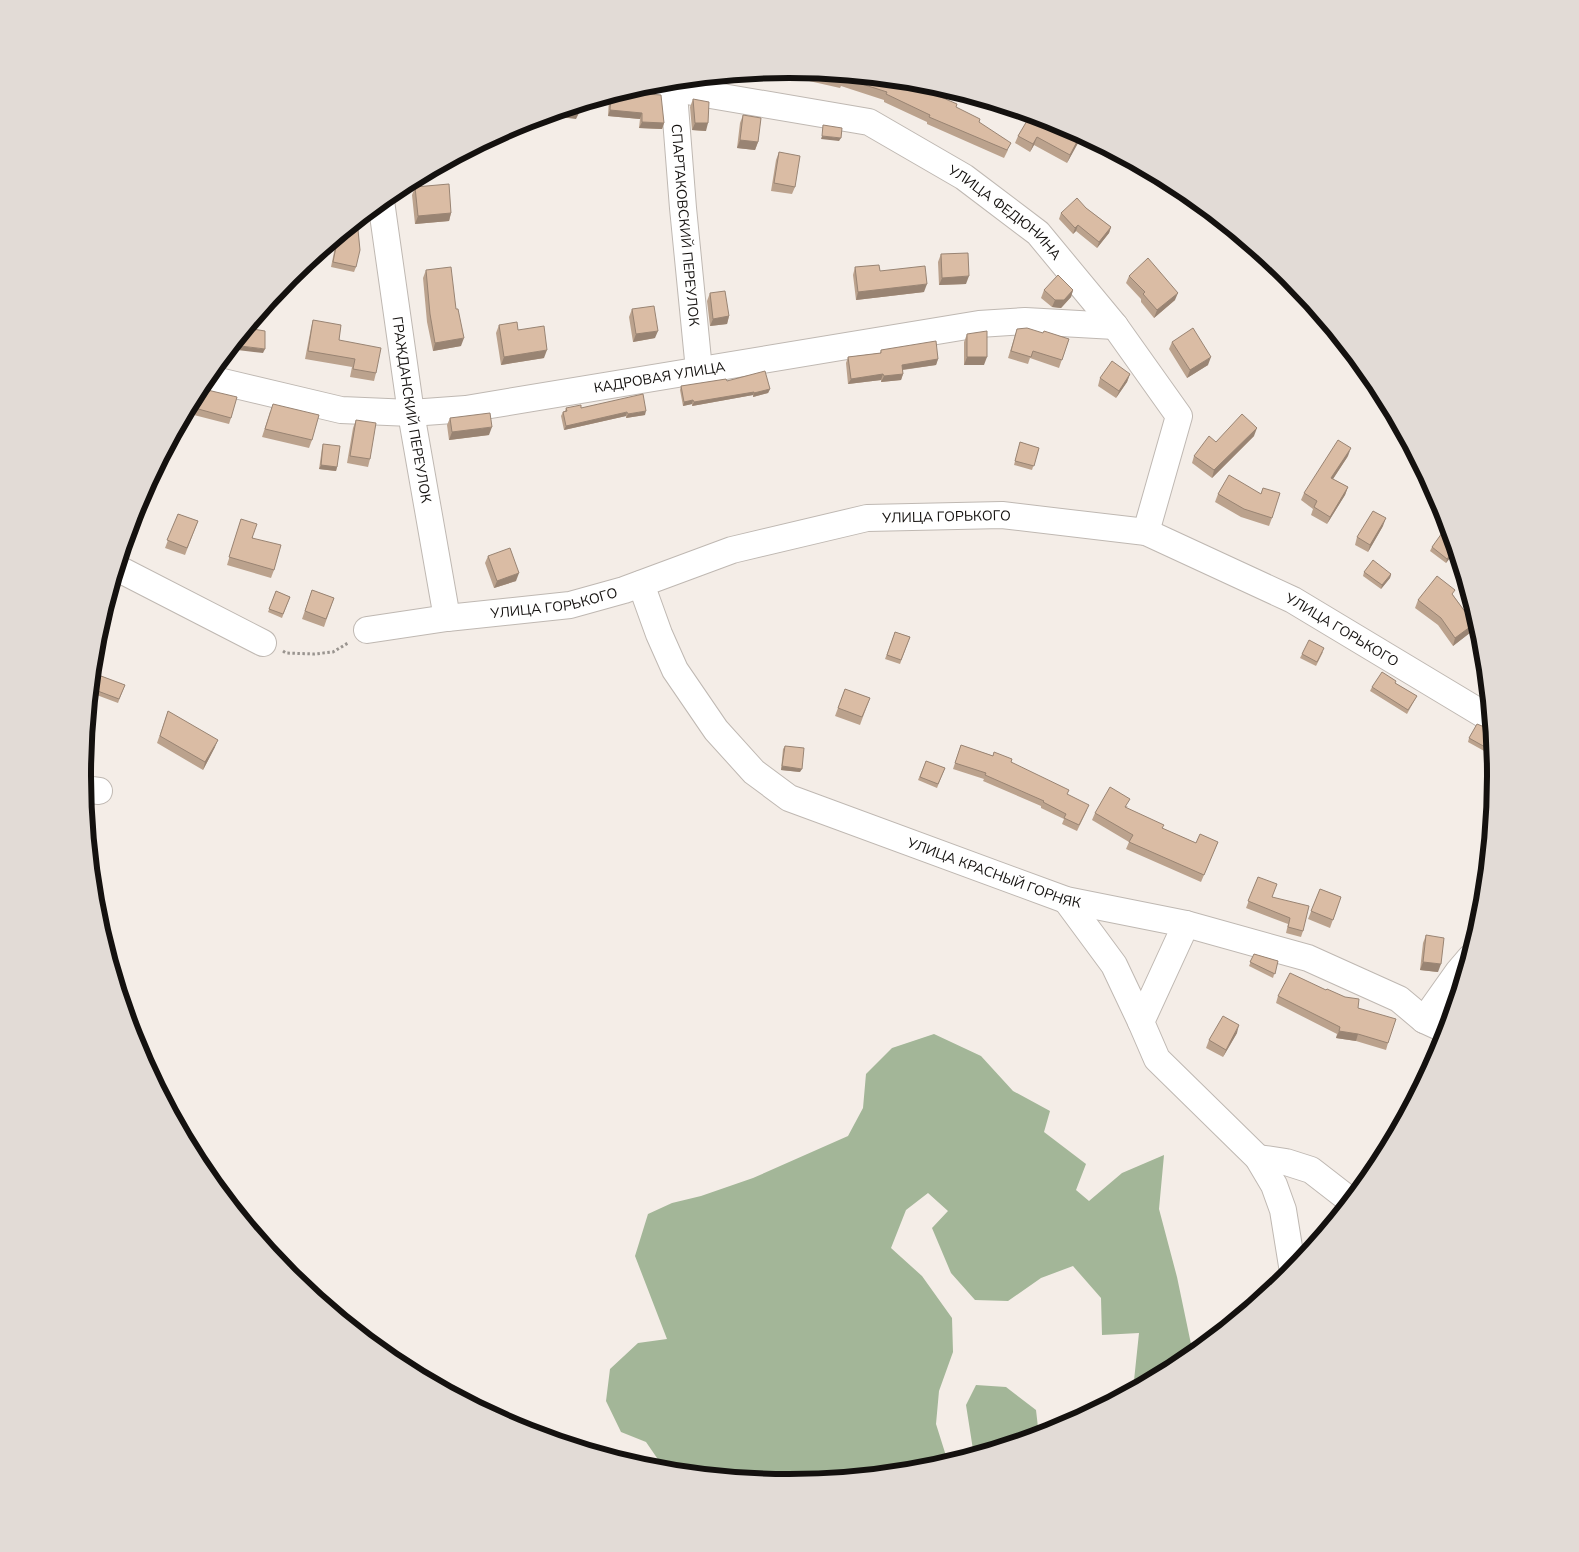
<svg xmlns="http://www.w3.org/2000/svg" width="1579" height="1552" font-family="'Nunito Sans',sans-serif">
	<rect width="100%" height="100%" fill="#f4ede7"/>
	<path fill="#a3b698" d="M934,1034L981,1056L1013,1091L1050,1111L1044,1132L1086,1164L1076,1190L1089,1201L1122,1173L1164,1155L1159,1209L1177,1277L1191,1344L1192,1356L1182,1364L1133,1390L1139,1333L1102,1335L1101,1298L1073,1266L1041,1278L1008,1301L975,1300L951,1273L932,1228L948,1211L928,1193L906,1210L891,1248L922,1276L952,1318L953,1352L939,1391L936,1424L947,1459L952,1462L927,1470L789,1483L666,1471L646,1442L621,1432L606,1401L610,1369L638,1343L667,1339L635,1256L648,1214L672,1203L701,1196L753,1178L848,1136L863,1108L866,1074L892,1048Z
		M976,1385L1006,1387L1036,1410L1039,1436L974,1456L966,1405Z"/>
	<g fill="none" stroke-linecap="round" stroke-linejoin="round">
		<g stroke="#bfb8b2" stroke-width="28">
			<g id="minor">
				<path id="s1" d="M671,80V88L675,106L683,208L699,370"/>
				<path id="s2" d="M646,84L869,122L964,177L1038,233L1115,326L1179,416L1146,532"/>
				<path id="s3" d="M381,201L411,413L447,618"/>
				<path id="s4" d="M206,378L341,410L411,413L466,409L979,324L1025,321L1115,326"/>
				<path d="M117,568L263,643"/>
				<path id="s5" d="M641,584L659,634L675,670L716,730L754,772L789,798L1066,900L1186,924L1308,958L1399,999L1424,1020L1448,1031"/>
				<path id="s6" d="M367,630L447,618L570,605L624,590L732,550L867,518L1002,515L1146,532L1293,600L1491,719"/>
				<path d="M84,789L99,791"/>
				<path d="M1066,900L1114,965L1141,1022"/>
				<path d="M1186,924L1141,1022L1157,1059L1258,1158L1274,1185L1283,1210L1293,1272"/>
				<path d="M1424,1020L1458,972L1470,958"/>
				<path d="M1258,1158L1286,1162L1311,1170L1351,1201"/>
			</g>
		</g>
		<path stroke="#99948f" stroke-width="3" stroke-dasharray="2.5 2.5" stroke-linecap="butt" d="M283,651L286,653L314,654L333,652L348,643"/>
		<use href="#minor" stroke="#fff" stroke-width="26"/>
	</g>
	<path fill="#bba28d" d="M789,69L915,81L979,122L1008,150L1004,158L927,124V122L884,102V100L841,86L840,88L787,76Z
		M619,92L664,123L662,129L639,128L640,119L608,116L609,98L610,95Z
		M693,99L706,131L692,130L690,107Z
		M743,115L758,142L755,150L737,148L740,123Z
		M1063,124L1082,134L1067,163L1034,145L1030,152L1015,143L1018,136L1061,128Z
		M779,152L795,187L792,194L771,191L776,160Z
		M415,187L451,213L449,221L415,224L412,195Z
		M1086,208L1111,227L1109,233L1097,248L1076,231L1073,234L1059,219L1061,213Z
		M357,220L356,267L354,272L331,267L335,247L334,239Z
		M941,254L966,284L939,285L938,262Z
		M855,267L924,292L856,300L853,275Z
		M426,270L456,309L461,346L433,351L427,322L423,278Z
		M1129,276L1175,300L1154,318L1141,302V299L1126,283Z
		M1044,290H1073L1071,297L1061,308L1052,307L1041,298Z
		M710,293L729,316L727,324L710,326L707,301Z
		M632,309L655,338L633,342L629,317Z
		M313,320L339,340L376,373L374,381L350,377L352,367L305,359L311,328Z
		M499,325L544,358L501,365L496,333Z
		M1017,329L1043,333L1069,339L1059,368L1030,358L1028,364L1008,358Z
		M967,334L984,365H964V342Z
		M1172,342L1208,365L1187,378L1169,349Z
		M881,350L938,359L936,365L903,370V374L901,380L881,382V380L848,384L846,363L848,357L880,353Z
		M1130,374L1127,382L1116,398L1098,386L1100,378Z
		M727,381L770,389L768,393L753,397V395L692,406V404L683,406L680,390L681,386Z
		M199,388L231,418L229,424L190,414L186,427L179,425Z
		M566,408H581L645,415L626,418V416L564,430L561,416L563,412L565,411Z
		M270,412L312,440L309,448L262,437Z
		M450,418L489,435L449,440L447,425Z
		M356,420L370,459L368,467L347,463L353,428Z
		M1254,436L1212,478L1192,463L1194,456L1216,442Z
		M1020,442L1039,448L1032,470L1014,465Z
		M323,444L337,467L336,471L319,469L322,448Z
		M1348,456L1333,479L1348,487L1345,495L1327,524L1311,515L1313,509L1301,500L1304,493Z
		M1218,494H1261L1272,518L1269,526L1241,517L1215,502Z
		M178,514L198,521L185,555L165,548Z
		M241,519L274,570L271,578L227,565Z
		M1383,526L1368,552L1355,545L1357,537Z
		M1454,543L1456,550L1446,563L1430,551L1432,547Z
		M488,556L516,581L494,588L485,563Z
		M1364,572L1391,574L1390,578L1381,589L1363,576Z
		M312,590L334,598L324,627L302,619Z
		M276,591L290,597L282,618L268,612Z
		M1453,595L1474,624L1471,632L1453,646L1438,625L1415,608L1418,600Z
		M895,632L910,637L900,664L885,659Z
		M1323,652L1316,666L1300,658L1302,654Z
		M1486,663L1487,678L1480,672L1482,666Z
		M101,676L125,685L118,703L94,694Z
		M1395,683L1417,696L1407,714L1370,691L1372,687Z
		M845,689L870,698L860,725L835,716Z
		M168,711L215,747L203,770L157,743Z
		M1492,730L1495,757L1468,742L1469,738Z
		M961,745L1011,762L1067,795L1087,810L1077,831L1062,824L1064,819L1041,808V806L983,781L984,779L953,769Z
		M785,746L800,772L781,770L783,749Z
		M926,761L945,768L937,788L918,780Z
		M1128,806L1126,808L1162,828L1196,843L1218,842L1201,882L1126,849L1129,842L1092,820L1095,813Z
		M1485,871L1487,872L1485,900L1477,898Z
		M1258,877L1272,897L1303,931L1301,937L1286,933L1288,924L1246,908Z
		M1320,889L1341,897L1330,928L1308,919Z
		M1426,935L1438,972L1420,970L1423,943Z
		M1254,954L1278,961L1273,978L1249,966Z
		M1278,996L1358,1008L1388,1043L1386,1050L1356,1041L1336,1038L1337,1034L1276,1003Z
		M1237,1033L1223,1057L1206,1048L1209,1040Z"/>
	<path fill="#998473" d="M559,110L579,113L576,119L543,115Z
		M610,110L642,113L640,119L608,116Z
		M642,122L664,123L662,129L639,128Z
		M695,123H708L706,131L692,130Z
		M1081,134H1082V136L1067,163L1070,155Z
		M822,136L841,138L839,141L821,139Z
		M1037,137L1034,145L1030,152L1033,144Z
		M740,140L758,142L755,150L737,148Z
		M451,213L449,221L415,224L418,216Z
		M1078,225L1076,231L1073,234L1075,228Z
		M1111,227L1109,233L1097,248L1099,242Z
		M969,276L966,284L939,285L942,278Z
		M927,284L924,292L856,300L858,292Z
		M1073,290L1071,297L1061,308L1052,307L1055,300Z
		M1178,293L1175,300L1154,318L1157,310Z
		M729,316L727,324L710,326L713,319Z
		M658,331L655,338L633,342L636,334Z
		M464,338L461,346L433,351L435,343Z
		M232,345L265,349L263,353L229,349Z
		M547,350L544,358L501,365L504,357Z
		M967,357H987L984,365H964Z
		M1211,357L1208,365L1187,378L1190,370Z
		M938,359L936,365L900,370L902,365Z
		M883,374L881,380L848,384L851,379Z
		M903,374L901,380L881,382L884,376Z
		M1130,374L1127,382L1116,398L1119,391Z
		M770,389L768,393L753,397L754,393Z
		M754,392L753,395L692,406L694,402Z
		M693,400L692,404L683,406L684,402Z
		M646,411L645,415L626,418L628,414Z
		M627,412L626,416L564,430L566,426Z
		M492,427L489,435L449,440L452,432Z
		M1257,428L1254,436L1212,478L1214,470Z
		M1351,448L1348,456L1329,485L1331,478Z
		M321,465L337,467L336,471L319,469Z
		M1348,487L1345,495L1327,524L1330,517Z
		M1386,518L1383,526L1368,552L1370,545Z
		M1456,548V550L1446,563L1447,559Z
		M519,573L516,581L494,588L497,581Z
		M1391,574L1390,578L1381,589L1382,585Z
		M1474,624L1471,632L1453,646L1455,638Z
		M218,740L215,747L203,770L205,762Z
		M782,766L802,769L800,772L781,770Z
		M1423,962L1441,964L1438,972L1420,970Z
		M1239,1025L1237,1033L1223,1057L1226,1050Z
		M1339,1031L1358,1034L1356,1041L1336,1038Z"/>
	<path fill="#dabca4" stroke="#998473" d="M790,69L915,81L936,91L934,94L957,104L956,107L980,119L979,122L1011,143L1007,150L929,117L930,115L886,94L887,92L843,78V81Z
		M619,92L661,95L664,123L642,122V113L610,110L611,95Z
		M693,99L709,102L708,123H695Z
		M580,104L579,113L559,110Z
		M1031,114L1041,117L1061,128L1063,124L1081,134L1070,155L1037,137L1033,144L1018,136Z
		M743,115L761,118L758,142L740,140Z
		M823,125L842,128L841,138L822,136Z
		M779,152L800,156L795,187L774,183Z
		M449,184L451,213L418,216L415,187Z
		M1077,198L1086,208L1111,227L1099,242L1078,225L1075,228L1061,213Z
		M357,220L360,250L356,267L333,262L337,242V237Z
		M968,253L969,276L942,278L941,254Z
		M1148,258L1178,293L1157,310L1143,294L1145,292L1129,276Z
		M879,265L880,271L925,266L927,284L858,292L855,267Z
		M451,267L456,309H458L464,338L435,343L430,314L426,270Z
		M1058,275L1073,290L1064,300H1055L1044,290Z
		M725,291L729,316L713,319L710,293Z
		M654,306L658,331L636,334L632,309Z
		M313,320L341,325L339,340L381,348L376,373L353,369L355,359L308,351Z
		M517,322L518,330L544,326L547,350L504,357L499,325Z
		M247,328L265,331V349L232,345Z
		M1027,328L1043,333L1044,331L1069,339L1062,360L1033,351L1031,357L1011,351L1017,329Z
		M1193,328L1211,357L1190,370L1172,342Z
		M987,331V357H967V334Z
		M936,341L938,359L902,365L903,374L884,376L883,374L851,379L848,357L881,353V350Z
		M1112,361L1130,374L1119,391L1100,378Z
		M765,371L770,389L754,393V392L694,402L693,400L684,402L681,386L726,379L727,381Z
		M199,388L237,397L231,418L191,407L188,421L182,419Z
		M643,394L646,411L628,414L627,412L566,426L563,412L567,411L566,408L581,405V408Z
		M273,404L319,415L312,440L265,429Z
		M490,413L492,427L452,432L450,418Z
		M1242,414L1257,428L1214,470L1194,456L1209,436L1216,442Z
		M356,420L376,423L370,459L350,456Z
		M1338,440L1351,448L1331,478L1348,487L1330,517L1314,507L1317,501L1304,493Z
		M1020,442L1039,448L1034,466L1015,461Z
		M323,444L340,446L337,467L321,465Z
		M1229,475L1261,494L1263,488L1280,493L1272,518L1244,509L1218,494Z
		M1373,511L1386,518L1370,545L1357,537Z
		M178,514L198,521L187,548L167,540Z
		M241,519L257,524L252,538L281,545L274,570L229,557Z
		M1442,533L1454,543L1456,548L1447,559L1432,547Z
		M510,548L519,573L497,581L488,556Z
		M1373,560L1391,574L1382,585L1364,572Z
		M1437,576L1455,590L1452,594L1474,624L1455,638L1441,618L1418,600Z
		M312,590L334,598L326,619L305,611Z
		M276,591L290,597L283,614L269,609Z
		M895,632L910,637L901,660L887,655Z
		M1309,640L1324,648L1317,662L1302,654Z
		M1486,663V670L1482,666Z
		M1382,672L1396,681L1395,683L1417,696L1408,710L1372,687Z
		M101,676L125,685L119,699L95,690Z
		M845,689L870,698L862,717L838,708Z
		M168,711L218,740L205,762L160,736Z
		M1477,724L1492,730L1494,752L1469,738Z
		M961,745L993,756L994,752L1012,759L1011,762L1069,790L1067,794L1089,805L1079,825L1064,818L1066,814L1043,802L1044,801L985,775L986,773L955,763Z
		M785,746L804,748L802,769L782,766Z
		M926,761L945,768L938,784L920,777Z
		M1110,787L1130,799L1125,807L1164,825L1162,828L1196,843L1200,834L1218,842L1204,875L1129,842L1133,835L1095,813Z
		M1485,871L1487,872L1485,891L1480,890Z
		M1258,877L1277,884L1272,897L1309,906L1303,931L1288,927L1290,918L1248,901Z
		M1320,889L1341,897L1333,920L1311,911Z
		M1426,935L1444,938L1441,964L1423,962Z
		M1254,954L1278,961L1275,974L1250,962Z
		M1290,973L1326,990L1327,989L1345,997L1359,999L1358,1008L1396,1019L1388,1043L1358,1034L1339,1031L1340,1027L1278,996Z
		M1223,1016L1239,1025L1226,1050L1209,1040Z"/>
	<g text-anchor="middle" stroke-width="4.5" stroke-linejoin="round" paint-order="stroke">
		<g font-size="14" fill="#14110f" stroke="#f4ede7">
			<text dy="5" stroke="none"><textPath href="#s2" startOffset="390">УЛИЦА ФЕДЮНИНА</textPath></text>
			<text dy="5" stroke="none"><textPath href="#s1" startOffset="146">СПАРТАКОВСКИЙ ПЕРЕУЛОК</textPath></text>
			<text dy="5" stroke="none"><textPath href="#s4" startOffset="460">КАДРОВАЯ УЛИЦА</textPath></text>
			<text dy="5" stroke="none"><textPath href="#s3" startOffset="211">ГРАЖДАНСКИЙ ПЕРЕУЛОК</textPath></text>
			<text dy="5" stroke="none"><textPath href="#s6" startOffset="594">УЛИЦА ГОРЬКОГО</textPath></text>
			<text dy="5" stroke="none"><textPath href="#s6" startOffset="189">УЛИЦА ГОРЬКОГО</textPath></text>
			<text dy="5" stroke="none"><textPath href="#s6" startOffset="1014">УЛИЦА ГОРЬКОГО</textPath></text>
			<text dy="5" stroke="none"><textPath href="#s5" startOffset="484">УЛИЦА КРАСНЫЙ ГОРНЯК</textPath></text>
		</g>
	</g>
	<path d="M0 0H1579V1552H0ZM91 776a698 698 0 1 1 1396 0a698 698 0 1 1-1396 0Z" fill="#e2dbd6" fill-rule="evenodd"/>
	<path fill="none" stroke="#14110f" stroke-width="6" d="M91 776a698 698 0 1 1 1396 0a698 698 0 1 1-1396 0Z"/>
</svg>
